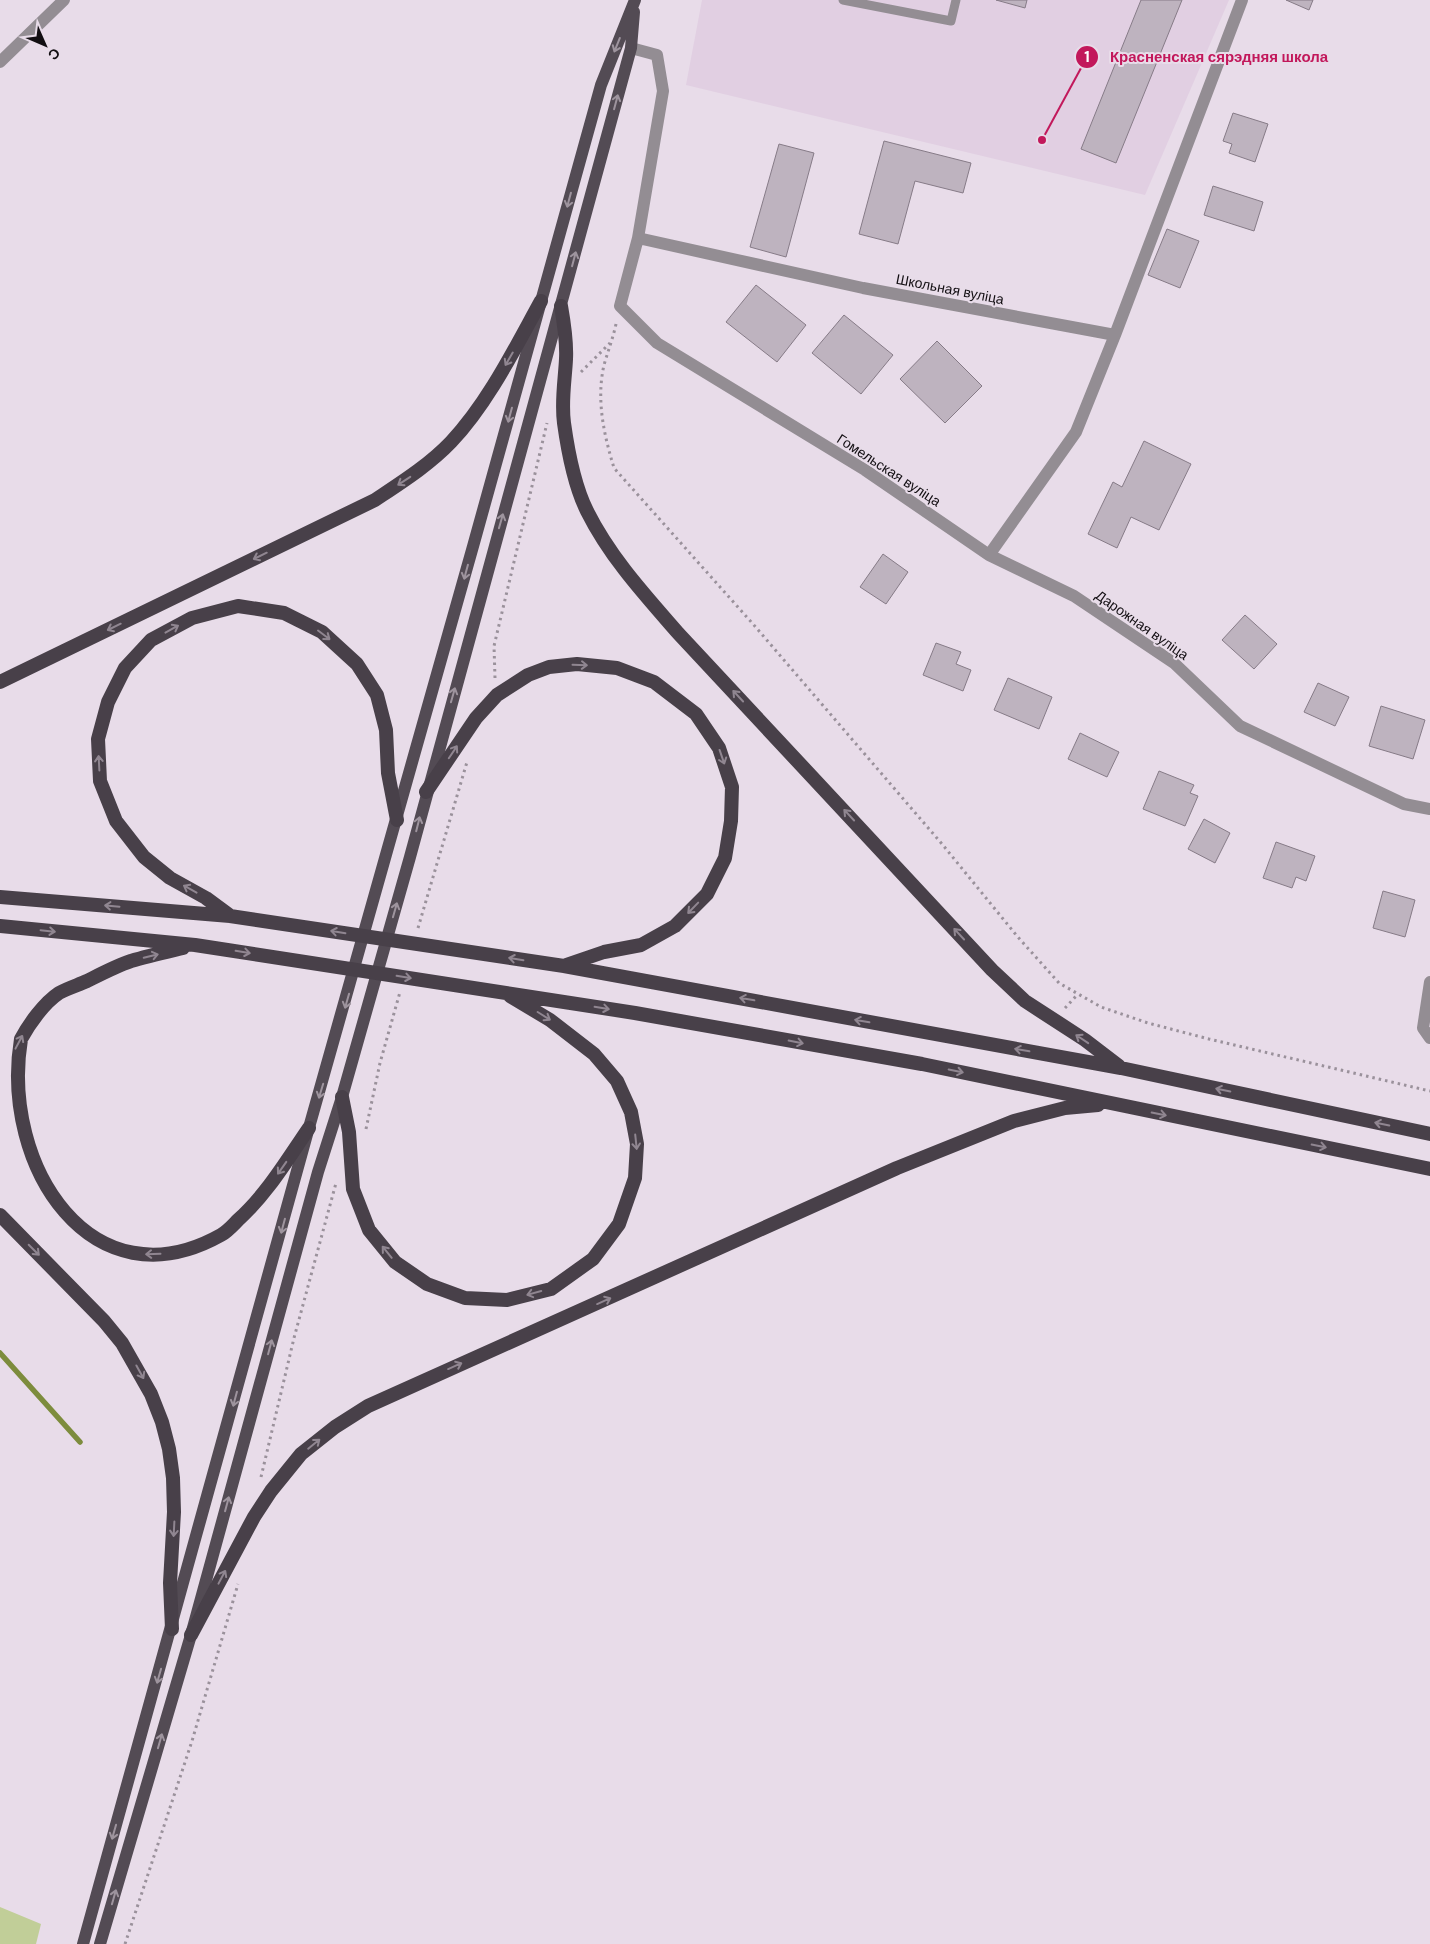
<svg xmlns="http://www.w3.org/2000/svg" width="1430" height="1944" font-family="'DM Sans',sans-serif">
	<rect width="100%" height="100%" fill="#e8dce9"/>
	<path fill="#e1cfe2" d="M702,0H1229L1145,195L686,85Z"/>
	<path fill="#c1ce98" d="M0,1907L41,1924L36,1944H0Z"/>
	<g fill="none" stroke-linecap="round" stroke-linejoin="round">
		<path stroke="#7d8c3d" stroke-width="5.5" d="M0,1353L80,1442"/>
	</g>
	<path fill="#beb3bf" stroke="#867b87" d="M996,0H1027L1025,8Z
		M1141,0H1182L1116,163L1081,149Z
		M1286,0H1313L1309,10Z
		M1233,113L1268,124L1255,162L1229,153L1232,144L1223,141Z
		M884,141L971,163L963,193L915,181L898,244L859,234Z
		M779,144L814,153L786,257L750,247Z
		M1213,186L1263,202L1254,231L1204,215Z
		M1167,229L1199,241L1180,288L1148,275Z
		M756,285L806,325L777,362L726,322Z
		M844,315L893,355L861,394L812,353Z
		M937,341L982,386L945,423L900,379Z
		M1144,441L1191,464L1159,530L1131,517L1117,548L1088,534L1113,482L1122,487Z
		M883,554L908,572L886,604L860,587Z
		M1245,615L1277,644L1254,669L1222,640Z
		M936,643L961,652L956,664L971,670L963,691L923,675Z
		M1008,678L1052,697L1039,729L994,710Z
		M1318,683L1349,697L1335,726L1304,712Z
		M1381,706L1425,720L1413,759L1369,746Z
		M1080,733L1119,752L1107,777L1068,759Z
		M1159,771L1194,785L1190,793L1198,796L1185,826L1143,809Z
		M1204,819L1230,833L1215,863L1188,849Z
		M1276,842L1315,856L1306,881L1296,877L1292,888L1263,878Z
		M1383,891L1415,900L1405,937L1373,928Z"/>
	<g fill="none" stroke-linecap="round" stroke-linejoin="round">
		<path stroke="#9a919b" stroke-width="3" stroke-dasharray="2.5 4" stroke-linecap="butt" d="M616,324C613,338 608,351 604,365C596,400 604,435 614,468L753,624L942,844L1017,936L1059,983L1101,1007L1148,1023L1209,1039L1430,1091
			M581,372L610,343
			M495,678L494,646L547,423
			M418,928L467,762
			M1065,1008L1078,994
			M366,1129L380,1063L400,992
			M261,1477L294,1338L336,1183
			M125,1944L192,1741L238,1584"/>
		<path stroke="#938d93" stroke-width="9" d="M843,0L951,21L956,0"/>
		<path stroke="#938d93" stroke-width="12" d="M631,48L657,55L663,91L638,238L863,288L1115,335L1242,0
			M0,62L64,0
			M638,238L620,306L657,343L865,470L989,555L1076,432L1115,335
			M989,555L1074,596L1174,663L1240,726L1404,804L1430,809
			M1430,982L1423,1028L1430,1038"/>
		<path stroke="#534b54" stroke-width="12" d="M83,1944C159,1673 232,1402 308,1131C407,783 505,434 601,85L635,0
			M100,1944L191,1635L318,1172L342,1097L410,857L631,48L634,12"/>
		<path stroke="#484049" stroke-width="14" d="M561,306C564,323 567,341 566,359C565,380 561,401 564,423C568,452 574,485 587,511C610,557 644,594 678,633L992,970L1025,1001L1085,1040L1119,1066
			M0,682L375,500C402,482 429,465 451,442C488,403 515,348 541,301
			M426,792L476,718L497,695L528,675L549,667L577,664L617,668L654,682L696,714L719,748L732,787L731,821L725,858L707,894L675,926L641,945L604,952L566,965
			M0,897L230,916L564,966L1121,1068L1430,1134
			M229,915L206,898L170,878L144,857L116,821L100,781L98,739L108,702L125,668L151,640L192,618L238,606L284,613L322,632L357,664L377,695L386,730L388,773L397,820
			M0,926L195,945L635,1013L922,1064L1430,1169
			M183,948C166,952 148,956 131,961C116,966 101,974 87,981C78,985 68,988 59,993C44,1003 29,1024 21,1039C0,1167 93,1307 221,1235C228,1231 233,1225 238,1220C267,1194 287,1160 309,1128
			M342,1097L349,1132L353,1189L369,1230L395,1262L427,1284L465,1298L507,1300L551,1289L593,1259L619,1224L635,1178L637,1144L631,1112L617,1081L594,1054L550,1020L510,996
			M0,1215L104,1321L122,1343L151,1394L162,1422L169,1449L173,1478L174,1512L170,1583L172,1629
			M191,1635L254,1517L271,1491L301,1454L335,1427L368,1406L897,1168L1014,1121L1065,1108L1098,1105"/>
	</g>
	<defs><path id="oneway-shaft" d="M-6 0H5M1.5-3L5.5 0L1.5 3" fill="none" stroke-width="1.6" stroke-linecap="round" stroke-linejoin="round" transform="scale(1.25)"/></defs>
	<g stroke="#9e949e">
		<use href="#oneway-shaft" transform="translate(617 45) rotate(112)"/>
		<use href="#oneway-shaft" transform="translate(616 102) rotate(-75)"/>
		<use href="#oneway-shaft" transform="translate(569 200) rotate(105)"/>
		<use href="#oneway-shaft" transform="translate(574 259) rotate(-75)"/>
		<use href="#oneway-shaft" transform="translate(510 415) rotate(105)"/>
		<use href="#oneway-shaft" transform="translate(501 521) rotate(-74)"/>
		<use href="#oneway-shaft" transform="translate(466 572) rotate(105)"/>
		<use href="#oneway-shaft" transform="translate(453 695) rotate(-74)"/>
		<use href="#oneway-shaft" transform="translate(418 824) rotate(-76)"/>
		<use href="#oneway-shaft" transform="translate(395 910) rotate(-74)"/>
		<use href="#oneway-shaft" transform="translate(347 1001) rotate(106)"/>
		<use href="#oneway-shaft" transform="translate(321 1091) rotate(107)"/>
		<use href="#oneway-shaft" transform="translate(283 1226) rotate(105)"/>
		<use href="#oneway-shaft" transform="translate(270 1347) rotate(-75)"/>
		<use href="#oneway-shaft" transform="translate(235 1399) rotate(105)"/>
		<use href="#oneway-shaft" transform="translate(227 1504) rotate(-75)"/>
		<use href="#oneway-shaft" transform="translate(159 1676) rotate(106)"/>
		<use href="#oneway-shaft" transform="translate(160 1741) rotate(-74)"/>
		<use href="#oneway-shaft" transform="translate(114 1832) rotate(106)"/>
		<use href="#oneway-shaft" transform="translate(114 1897) rotate(-74)"/>
	</g>
	<g stroke="#908691">
		<use href="#oneway-shaft" transform="translate(509 359) rotate(120)"/>
		<use href="#oneway-shaft" transform="translate(404 481) rotate(147)"/>
		<use href="#oneway-shaft" transform="translate(260 556) rotate(154)"/>
		<use href="#oneway-shaft" transform="translate(114 627) rotate(154)"/>
		<use href="#oneway-shaft" transform="translate(172 629) rotate(-29)"/>
		<use href="#oneway-shaft" transform="translate(324 635) rotate(37)"/>
		<use href="#oneway-shaft" transform="translate(580 665) rotate(2)"/>
		<use href="#oneway-shaft" transform="translate(738 696) rotate(-133)"/>
		<use href="#oneway-shaft" transform="translate(453 752) rotate(-56)"/>
		<use href="#oneway-shaft" transform="translate(722 757) rotate(71)"/>
		<use href="#oneway-shaft" transform="translate(99 763) rotate(-93)"/>
		<use href="#oneway-shaft" transform="translate(849 815) rotate(-133)"/>
		<use href="#oneway-shaft" transform="translate(190 889) rotate(-151)"/>
		<use href="#oneway-shaft" transform="translate(112 906) rotate(-175)"/>
		<use href="#oneway-shaft" transform="translate(693 908) rotate(134)"/>
		<use href="#oneway-shaft" transform="translate(48 931) rotate(6)"/>
		<use href="#oneway-shaft" transform="translate(338 932) rotate(-171)"/>
		<use href="#oneway-shaft" transform="translate(959 934) rotate(-133)"/>
		<use href="#oneway-shaft" transform="translate(243 952) rotate(9)"/>
		<use href="#oneway-shaft" transform="translate(151 956) rotate(-14)"/>
		<use href="#oneway-shaft" transform="translate(516 959) rotate(-171)"/>
		<use href="#oneway-shaft" transform="translate(404 977) rotate(9)"/>
		<use href="#oneway-shaft" transform="translate(747 999) rotate(-170)"/>
		<use href="#oneway-shaft" transform="translate(602 1008) rotate(9)"/>
		<use href="#oneway-shaft" transform="translate(544 1016) rotate(32)"/>
		<use href="#oneway-shaft" transform="translate(862 1021) rotate(-170)"/>
		<use href="#oneway-shaft" transform="translate(1082 1039) rotate(-146)"/>
		<use href="#oneway-shaft" transform="translate(19 1042) rotate(-62)"/>
		<use href="#oneway-shaft" transform="translate(796 1042) rotate(11)"/>
		<use href="#oneway-shaft" transform="translate(1022 1050) rotate(-170)"/>
		<use href="#oneway-shaft" transform="translate(956 1071) rotate(12)"/>
		<use href="#oneway-shaft" transform="translate(1223 1090) rotate(-168)"/>
		<use href="#oneway-shaft" transform="translate(1159 1114) rotate(11)"/>
		<use href="#oneway-shaft" transform="translate(1382 1124) rotate(-168)"/>
		<use href="#oneway-shaft" transform="translate(636 1142) rotate(84)"/>
		<use href="#oneway-shaft" transform="translate(1319 1146) rotate(11)"/>
		<use href="#oneway-shaft" transform="translate(282 1168) rotate(125)"/>
		<use href="#oneway-shaft" transform="translate(34 1250) rotate(45)"/>
		<use href="#oneway-shaft" transform="translate(387 1252) rotate(-129)"/>
		<use href="#oneway-shaft" transform="translate(153 1254) rotate(178)"/>
		<use href="#oneway-shaft" transform="translate(534 1293) rotate(165)"/>
		<use href="#oneway-shaft" transform="translate(604 1301) rotate(-24)"/>
		<use href="#oneway-shaft" transform="translate(455 1366) rotate(-24)"/>
		<use href="#oneway-shaft" transform="translate(140 1372) rotate(61)"/>
		<use href="#oneway-shaft" transform="translate(314 1444) rotate(-39)"/>
		<use href="#oneway-shaft" transform="translate(174 1529) rotate(93)"/>
		<use href="#oneway-shaft" transform="translate(222 1577) rotate(-62)"/>
	</g>
	<g text-anchor="middle" stroke-width="4" stroke-linejoin="round" paint-order="stroke">
		<g font-size="14" fill="#120e12" stroke="#e8dce9">
			<text transform="translate(950 289) rotate(11)" y="5">Школьная вуліца</text>
			<text transform="translate(889 470) rotate(33)" y="5">Гомельская вуліца</text>
			<text transform="translate(1142 625) rotate(35)" y="5">Дарожная вуліца</text>
		</g>
	</g>
	<path fill="none" stroke="#c2185b" stroke-width="2" d="M1042 140L1087 57"/>
	<g fill="#c2185b" stroke="#e8dce9" stroke-width="2">
		<circle cx="1042" cy="140" r="5"/>
		<circle cx="1087" cy="57" r="12"/>
	</g>
	<g font-size="15" text-anchor="middle" font-weight="bold" fill="#fff">
		<text x="1087" y="62">1</text>
	</g>
	<g font-size="15" text-anchor="middle" font-weight="bold" fill="#c2185b" stroke="#e8dce9" stroke-width="4" stroke-linejoin="round" paint-order="stroke">
		<text x="1219" y="62">Красненская сярэдняя школа</text>
	</g>
	<g transform="translate(45 45) rotate(135)" stroke="#e8dce9" stroke-width="4" paint-order="stroke">
	<path d="M0-4L9 19L0 12L-9 19Z" fill="#120e12"/>
	<text y="-8" font-size="14" font-weight="bold" text-anchor="middle" fill="#120e12">С</text>
	</g>
</svg>
